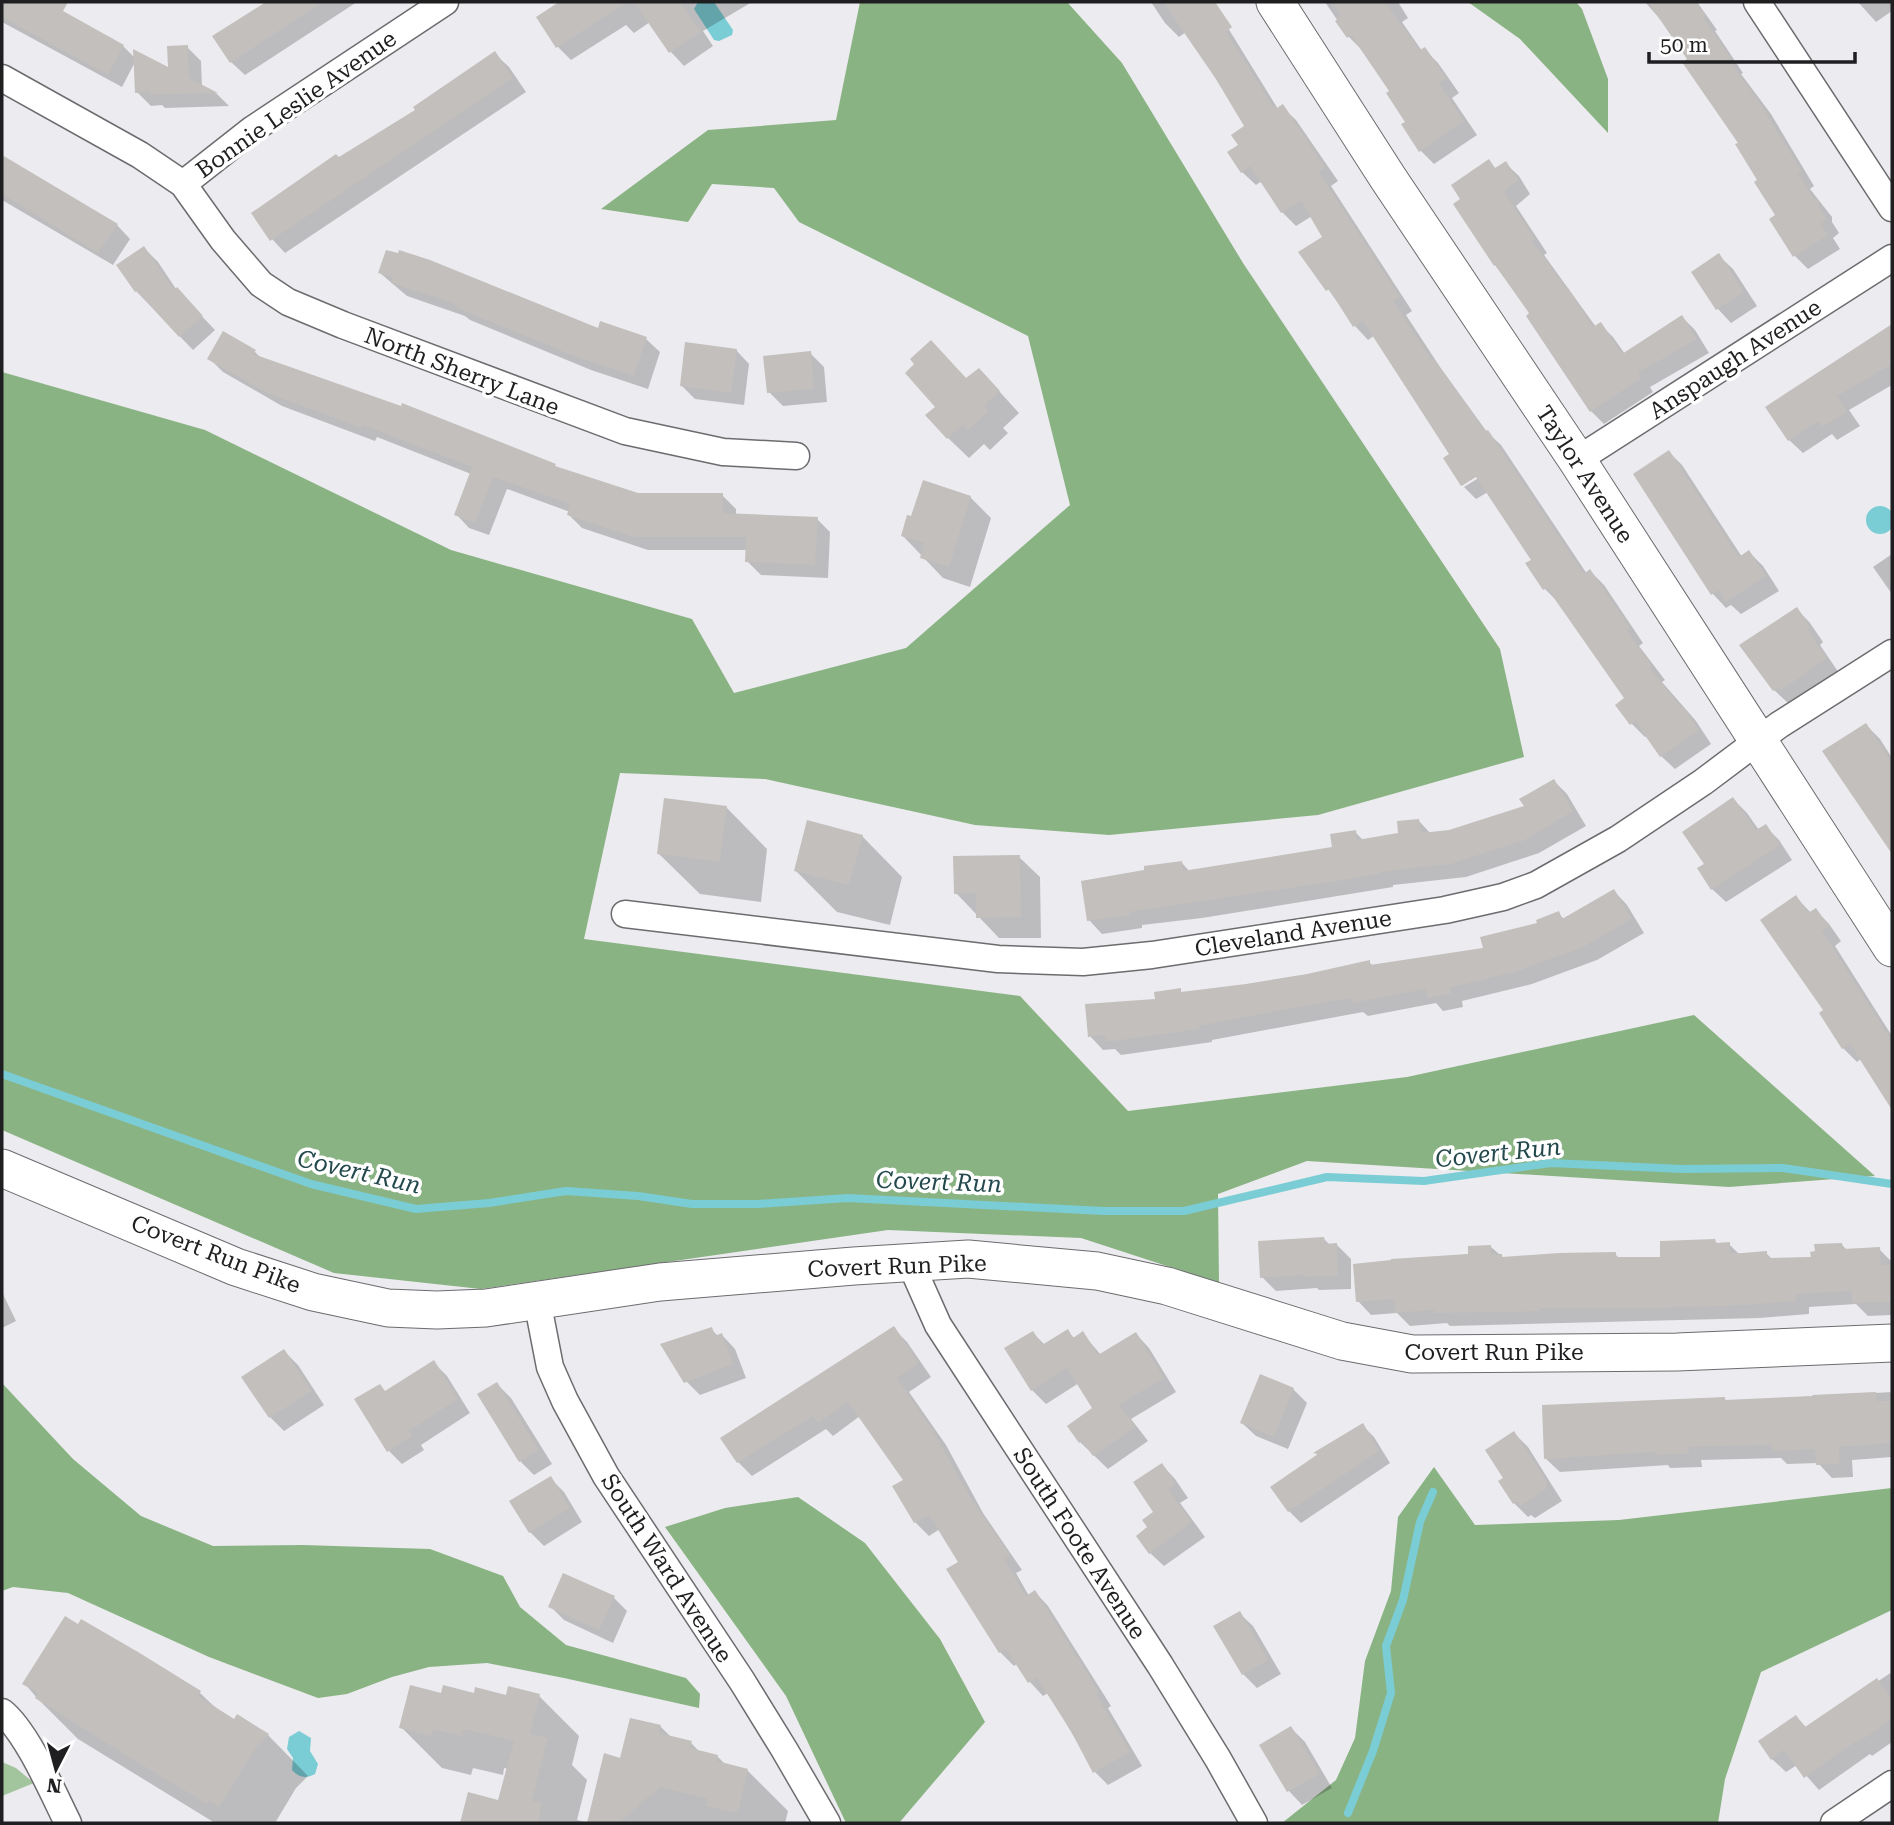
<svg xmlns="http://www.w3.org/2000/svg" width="1894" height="1825" font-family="'Roboto Serif',serif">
	<rect width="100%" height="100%" fill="#ecebef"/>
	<path fill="#a3c59d" d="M2,1762L16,1768L34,1783L2,1796Z"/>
	<path fill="#8ab384" d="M860,2H1067L1122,63L1243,263L1500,649L1524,757L1318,815L1109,835L975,825L765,779L620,773L584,939L1020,996L1128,1111L1407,1077L1694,1015L1875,1176L1729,1187L1307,1161L1218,1194L1219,1283L1081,1238L888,1230L481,1289L334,1273L2,1130V372L205,430L451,550L692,619L734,693L906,648L1070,505L1028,336L799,222L774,188L712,184L688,222L601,209L708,130L836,120Z
		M1468,2H1576L1582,9L1608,79V133L1520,39Z
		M2,1383L73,1459L141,1516L213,1546L303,1545L430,1549L503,1576L520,1607L566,1645L686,1678L700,1694L699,1708L564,1678L487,1663L429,1667L392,1677L347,1694L318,1698L209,1657L68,1593L13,1587L2,1591Z
		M1434,1467L1475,1525L1619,1520L1892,1488V1610L1761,1672L1725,1779L1718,1823H1282L1336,1780L1355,1738L1365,1661L1391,1591L1398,1517Z
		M798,1497L865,1543L940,1639L985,1722L899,1823H846L786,1696L665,1527L725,1508Z"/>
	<path fill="#7bcdd5" d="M698,2H714L733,30L732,35L719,41L714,40L694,9Z
		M1866 520a14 14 0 1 1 28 0a14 14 0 1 1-28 0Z
		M299,1731L311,1738L310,1751L318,1764L315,1774C306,1779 299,1778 292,1770L293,1758L287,1749L289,1737Z"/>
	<path fill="#0003" d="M2,2H41L123,46L135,58L169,70L187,47L201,61L202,87L217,94L229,106L165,108L162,105L151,106L137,92L135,62L122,87L2,22Z
		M267,2H357L245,75L231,62L215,37Z
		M561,2H752L703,31L713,46L684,66L671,52L650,22L634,33L626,25L571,60L558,47L538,17Z
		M1151,2H1212L1278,109L1282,107L1296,120L1338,181L1331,186L1412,311L1406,315L1440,367L1487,432L1501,445L1587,574L1590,571L1604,585L1643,643L1639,646L1665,680L1662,682L1696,721L1711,744L1675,769L1661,756L1648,735L1645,737L1632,724L1618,705L1627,698L1558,602L1545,589L1533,560L1488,492L1476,499L1464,487L1485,474L1483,471L1463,485L1446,458L1452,454L1375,335L1368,340L1355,326L1301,252L1325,237L1312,216L1296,226L1282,212L1262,181L1256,185L1242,172L1240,145L1246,126L1186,32L1179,37L1165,23Z
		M1325,2H1398L1408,18L1402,22L1422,51L1424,49L1438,63L1459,93L1452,98L1477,135L1434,164L1420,150L1391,92L1362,50L1348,36Z
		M1645,2H1697L1717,30L1715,31L1743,73L1741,74L1771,114L1814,186L1810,189L1832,217V222L1839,233L1833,238L1840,249L1808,269L1794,255L1778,216L1740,143L1689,59L1667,27Z
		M1858,2H1892V11L1876,22Z
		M495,54L509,67L526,92L285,253L272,239L339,159L417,110Z
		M2,158L117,225L130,239L113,265L2,200Z
		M1489,162L1496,169L1505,163L1519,176L1530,194L1516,206L1547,253L1544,255L1596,327L1600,324L1613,337L1625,354L1682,317L1695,330L1709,353L1650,387L1653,392L1604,424L1591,411L1532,314L1495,265L1456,204L1463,200Z
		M144,248L158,262L176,289L215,330L193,350L136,291Z
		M1719,256L1733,269L1757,306L1731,323L1718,309Z
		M380,273L599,330L646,339L660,352L648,389L591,370L470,320L465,316L407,296Z
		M1892,327V385L1849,410L1860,426L1837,440L1832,434L1803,453L1789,440L1768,407Z
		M736,350L749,364L744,405L695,399L681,385Z
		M254,351L262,359L402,409L403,406L555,466L559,469L638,495H722L736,509V515L817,519L830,532L828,578L761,575L747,561L748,550H648L582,528L569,515L570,512L507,489L489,535L469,528L456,514L471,474L377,437L375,441L282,406L223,372L210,359Z
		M810,353L824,367L827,402L783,406L769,392Z
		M967,380L999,391L1019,413L1003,428L1008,433L990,450L984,444L969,458L948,438L938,407Z
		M1669,452L1682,465L1742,557L1749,552L1763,566L1779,591L1741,614L1731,605L1726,608L1713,594L1635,475Z
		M970,497L991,518L970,587L943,578L903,536Z
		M1892,554V594L1873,567Z
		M1797,609L1810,623L1823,642L1820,645L1839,673L1795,703L1792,701L1788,703L1774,690Z
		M1866,725L1880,739L1892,758V851L1824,752Z
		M1554,781L1567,794L1586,826L1539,853L1466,877L1393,885V887L1202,918L1142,925V928L1102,934L1089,920L1182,863L1190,872L1334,849L1355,832L1364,841L1400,835L1418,820L1431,834L1449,832L1526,807Z
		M1733,799L1747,813L1759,830L1765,826L1779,840L1792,860L1726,902L1712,889L1706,864Z
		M727,808L767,849L761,902L700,894L659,854Z
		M862,836L902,877L890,925L837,912L796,871Z
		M1019,857L1040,877L1041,938H999L956,893Z
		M1614,891L1627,905L1644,933L1597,960L1532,984L1462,1001L1463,1007L1443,1011L1436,1003L1368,1016L1363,1012L1212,1040V1042L1121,1055L1115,1049L1103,1050L1090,1036L1180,990L1183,994L1308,976L1369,962L1373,966L1485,949L1539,925L1558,913L1565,920Z
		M1796,897L1811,913L1816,910L1829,924L1841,941L1835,946L1892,1036V1107L1862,1058L1857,1062L1843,1048L1826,1011Z
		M1324,1239L1330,1245H1337L1351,1259V1289L1319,1290L1317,1288L1276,1291L1262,1277Z
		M1715,1241L1718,1244H1729L1740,1255L1766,1253L1773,1260L1813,1258L1842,1245L1847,1250L1879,1249L1892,1262V1315L1868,1316L1856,1304L1809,1307V1314L1760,1318L1450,1326L1447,1323L1410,1326L1397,1313L1371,1315L1358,1301L1491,1247L1505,1259L1615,1254L1620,1259L1662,1258Z
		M2,1292L16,1321L2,1328Z
		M711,1329L718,1336L722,1335L735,1349L746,1378L700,1395L686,1381Z
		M894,1329L907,1342L931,1377L909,1392L946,1445L983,1513L1022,1570L1016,1573L1029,1596L1035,1592L1048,1606L1111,1706L1108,1708L1142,1766L1108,1785L1095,1772L1048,1693L1043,1696L1030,1682L1018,1663L1014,1666L1000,1652L948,1569L960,1562L940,1529L929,1536L915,1522L906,1481L860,1416L833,1436L826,1429L752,1476L738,1462L723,1439Z
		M1067,1331L1075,1339L1083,1334L1101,1355L1136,1334L1149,1348L1176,1392L1131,1419L1148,1441L1108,1469L1080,1442L1095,1409L1079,1383L1046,1404L1032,1390L1033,1333L1045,1345Z
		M284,1351L298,1365L324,1405L284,1431L270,1417Z
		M433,1362L447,1376L470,1413L421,1445L424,1450L402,1464L388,1450L386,1392Z
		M497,1384L511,1398L552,1464L534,1475L520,1461Z
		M1293,1389L1307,1403L1288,1449L1256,1436L1242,1423Z
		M1892,1392V1457L1852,1460L1853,1477L1832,1478L1818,1463L1787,1464L1781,1458L1701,1460L1702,1467L1670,1468L1668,1465L1560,1472L1546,1459L1725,1399L1727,1401Z
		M1362,1425L1374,1437L1390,1463L1301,1523L1289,1511L1319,1456L1316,1453Z
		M1514,1433L1528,1447L1562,1501L1535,1518L1531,1515L1528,1517L1514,1503L1501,1482L1505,1479Z
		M1162,1465L1175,1479L1188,1498L1180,1503L1205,1537L1164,1566L1150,1553V1528L1155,1512Z
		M550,1478L564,1492L582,1522L544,1546L530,1532Z
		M614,1598L627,1611L613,1643L564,1620L550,1606Z
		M1239,1613L1253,1626L1281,1674L1257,1688L1243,1674Z
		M79,1627L200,1693L219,1711L234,1721L237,1716L268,1735L308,1776L296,1788L275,1823H215L78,1739L37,1698L25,1684Z
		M1892,1672V1742L1872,1756L1870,1754L1819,1790L1797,1765L1786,1772L1772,1759L1796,1717L1807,1728Z
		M442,1695L539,1696L579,1736L572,1765L587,1780L577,1820L589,1823L605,1756L621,1760L631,1720L661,1727L672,1738L691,1743L701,1753L718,1757L726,1765L748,1771L788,1811L785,1823H462L469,1795L499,1802L508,1769L504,1768L503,1775L473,1768L471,1775L442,1768L401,1727Z
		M1291,1728L1305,1742L1332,1788L1302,1805L1289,1791L1262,1746Z"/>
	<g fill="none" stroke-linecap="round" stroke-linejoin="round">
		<path stroke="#7bcdd5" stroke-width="8" d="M2,1074L311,1184L416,1209L489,1203L566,1191L638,1196L692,1204H758L848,1198L1104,1211H1184L1327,1177L1424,1181L1551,1163L1683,1169L1783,1168L1892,1184
			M1348,1813L1373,1751L1391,1693L1386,1646L1403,1600L1420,1522L1433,1492"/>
	</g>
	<path fill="#c2bfbc" d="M2,2H68L63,11L124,45L108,75L2,17Z
		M266,2H323L230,63L212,36Z
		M559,2H628L556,48L536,17Z
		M634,2H680L701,32L669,53Z
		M1163,2H1215L1232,27L1226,32L1273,106L1275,105L1277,108L1283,104L1325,167L1319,172L1400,297L1393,301L1432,360L1434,359L1485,431L1488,430L1584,574L1590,569L1631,629L1627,631L1652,666L1650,668L1681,707L1683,706L1699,730L1660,757L1635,721L1630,725L1615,705L1624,698L1547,588L1543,590L1525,563L1531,560L1476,477L1461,486L1443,458L1449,454L1363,321L1353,327L1329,289L1326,291L1298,252L1322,237L1301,201L1281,213L1250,166L1241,173L1227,152L1238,145L1231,135L1244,126L1216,79Z
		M1331,2H1385L1420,50L1425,47L1447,79L1439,83L1464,121L1419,152L1401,124L1405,122L1386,93L1389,91L1351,35L1347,38L1335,21L1341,16Z
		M1648,2H1696L1706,16L1703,17L1731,58L1729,60L1757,99L1802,171L1798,174L1814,199L1819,201V207L1827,219L1820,223L1828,235L1793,257L1769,219L1775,215L1754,182L1757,180L1735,144L1738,143L1682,62L1687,59Z
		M188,45L189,78L218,93L150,95V92L135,93L133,49L168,67L167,46Z
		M495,51L513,78L270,241L251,213L336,154L339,157L415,110L413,107Z
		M2,155L118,224L98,253L2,194Z
		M1489,159L1495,168L1506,161L1518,180L1504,192L1535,239L1532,241L1567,289L1568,288L1593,327L1601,322L1622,354L1682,315L1697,339L1638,373L1642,378L1590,412L1526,316L1529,313L1495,265L1494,266L1453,204L1460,199L1451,185Z
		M144,246L174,290L177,287L203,316L179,337L137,291L135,292L116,265Z
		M386,250L398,253L399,250L430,260L598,328L600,321L647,337L634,376L576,357L455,307L456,304L391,283L393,277L378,273Z
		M1719,253L1744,292L1716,310L1691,272Z
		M1892,324V364L1837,396L1847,412L1822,427L1818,421L1788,441L1765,407Z
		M223,331L256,350L253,354L401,406L402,403L556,464L555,466L638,493H723V513L818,517L815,565L745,562L746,537H634L567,515L570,504L493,477L475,523L454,515L472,467L363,425L362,428L267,393L207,359Z
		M931,340L966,378L979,368L1000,391L984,406L989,411L968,430L963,424L947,439L925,415L935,407L905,373L914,364L910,359Z
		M685,342L737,349L731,393L680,386Z
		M811,351L814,389L767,393L763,356Z
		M1669,450L1739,557L1749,550L1766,576L1726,602L1719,590L1711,595L1633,474Z
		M923,480L971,496L949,567L920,558L924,543L901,536L907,515L911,516Z
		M1797,607L1811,628L1808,630L1827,658L1780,691L1778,688L1773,691L1739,645Z
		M1866,723L1892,762V854L1822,751Z
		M1554,779L1573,811L1525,840L1451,864L1380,872V874L1337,881L1129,912L1130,915L1087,921L1081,881L1144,870V866L1182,861L1183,871L1332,847L1330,834L1356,830L1357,840L1398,833L1397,821L1419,819L1421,833L1449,830L1524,806L1519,799Z
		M1733,797L1756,830L1766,824L1780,845L1711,890L1697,868L1704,864L1682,832Z
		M664,798L727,806L720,862L657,854Z
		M807,820L863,835L849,885L794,871Z
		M1020,855L1021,917L976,918V893L954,894L953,856Z
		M1614,889L1632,919L1583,947L1518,971L1450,988L1451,994L1427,998L1426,989L1352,1003L1351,998L1287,1009L1199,1026L1200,1029L1106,1042L1105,1035L1088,1037L1085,1004L1155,999L1154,992L1181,988V992L1246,984L1307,974L1370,960V965L1483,948L1480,937L1537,923L1536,920L1559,911L1562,919Z
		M1796,895L1808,913L1816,908L1829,927L1822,931L1892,1041V1110L1850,1044L1842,1049L1819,1013L1823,1010L1760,920Z
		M1324,1237L1325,1244L1337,1243L1338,1276L1304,1277V1275L1260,1278L1258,1241Z
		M1715,1239L1716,1243L1730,1242V1254L1767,1251V1258L1811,1257L1810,1252L1815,1251L1814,1244L1842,1243L1843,1249L1880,1247L1881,1265H1892V1302L1852,1303V1291L1796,1294V1301L1746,1305L1656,1308H1541V1311L1510,1312L1434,1313V1310L1395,1313L1394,1299L1356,1302L1353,1264L1391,1260V1259L1468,1254V1246L1491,1245V1254H1502V1257L1559,1253L1616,1252V1257H1660V1241Z
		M894,1326L919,1363L897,1378L932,1429L970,1497L1010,1555L1004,1559L1026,1596L1035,1590L1099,1692L1096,1694L1130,1752L1093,1773L1071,1731L1037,1678L1028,1683L1006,1649L999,1653L946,1569L958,1562L929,1515L914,1523L892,1486L903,1480L848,1402L818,1423L813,1416L737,1463L720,1438Z
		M712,1327L715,1336L722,1333L733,1364L684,1383L660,1344Z
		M1068,1329L1073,1338L1083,1331L1098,1355L1136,1332L1164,1378L1119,1405L1136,1427L1093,1456L1082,1441L1079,1443L1067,1426L1092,1408L1067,1368L1031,1391L1004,1348L1033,1331L1042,1345Z
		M284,1349L312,1391L269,1418L241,1377Z
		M434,1360L458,1399L409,1431L412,1436L387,1452L354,1399L380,1384L385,1391Z
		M1260,1374L1294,1388L1274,1437L1240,1423Z
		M497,1382L539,1450L519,1462L477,1394Z
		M1876,1392V1401H1892V1443L1839,1447L1840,1464L1816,1465L1815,1449L1772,1451V1445L1688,1447L1689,1454L1655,1455V1452L1544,1459L1542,1405L1725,1397V1400L1813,1396L1812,1395Z
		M1363,1423L1379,1451L1288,1512L1270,1487L1318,1454L1313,1453Z
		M1514,1431L1546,1480V1489L1520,1506L1517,1501L1513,1504L1498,1481L1503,1478L1485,1450Z
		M1162,1463L1176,1484L1168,1489L1192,1522L1149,1554L1136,1536L1147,1527L1142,1520L1153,1512L1133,1482Z
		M551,1476L570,1508L529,1533L509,1501Z
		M563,1573L615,1596L599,1630L548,1607Z
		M1240,1611L1268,1660L1242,1675L1213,1626Z
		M65,1616L78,1624L81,1619L138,1652L201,1691L198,1696L234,1719L237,1714L269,1734L256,1747L219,1807L209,1800L207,1804L132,1759L35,1698L38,1693L22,1684Z
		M1877,1678L1892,1700V1719L1857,1743L1856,1741L1804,1778L1784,1750L1771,1760L1758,1741L1796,1715L1805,1727Z
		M410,1685L441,1693L443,1685L474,1693L475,1687L506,1695L508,1686L540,1694L530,1734L548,1738L532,1801L542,1803L538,1823H460L468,1792L498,1800L514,1741L464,1729L462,1736L433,1729L431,1736L399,1728Z
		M630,1718L661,1725L659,1733L692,1741L690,1748L718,1755L717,1761L748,1769L738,1813L705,1806L707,1799L660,1787L619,1823H587L604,1753L620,1758Z
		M1291,1726L1320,1774L1287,1792L1259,1745Z"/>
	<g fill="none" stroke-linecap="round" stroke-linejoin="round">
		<g stroke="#6c6b6e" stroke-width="29">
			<path id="street" d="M1757,2L1892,208
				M2,78L140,155L183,184L223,240L261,284L288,302L343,325L625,431L723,452L796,456
				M183,184L253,129L445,2
				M1577,460L1892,258
				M625,914L998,959L1083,962L1152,955L1445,910L1503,897L1536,885L1618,839L1703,782L1779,725L1892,653
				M910,1262L938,1325L1160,1665L1218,1759L1254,1823
				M537,1300L550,1367L565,1401L606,1476L742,1681L784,1749L827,1823
				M2,1712C27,1732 53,1793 68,1823
				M1834,1823L1892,1784"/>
		</g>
		<g stroke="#6c6b6e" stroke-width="39">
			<path id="secondary" d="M1275,2L1388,178L1577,460L1892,948
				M2,1168L236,1267L313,1292L388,1308L437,1310L486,1308L660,1282L854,1266L968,1259L1097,1271L1167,1286L1342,1341L1412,1354L1677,1352L1892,1343"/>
		</g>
		<use href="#street" stroke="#fff" stroke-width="26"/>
		<use href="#secondary" stroke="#fff" stroke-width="37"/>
	</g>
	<g text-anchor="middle" stroke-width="7" stroke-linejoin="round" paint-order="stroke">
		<g font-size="23" fill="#1f1e20" stroke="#fff">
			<text transform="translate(296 104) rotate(-35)" y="8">Bonnie Leslie Avenue</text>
			<text transform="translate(1735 359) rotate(-33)" y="8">Anspaugh Avenue</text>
			<text transform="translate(462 371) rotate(21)" y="8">North Sherry Lane</text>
			<text transform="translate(1585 474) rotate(57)" y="8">Taylor Avenue</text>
			<text transform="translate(1293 933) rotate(-9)" y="8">Cleveland Avenue</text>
			<text transform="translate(216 1254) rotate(21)" y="8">Covert Run Pike</text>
			<text transform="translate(897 1266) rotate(-2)" y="8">Covert Run Pike</text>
			<text x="1494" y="1360">Covert Run Pike</text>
			<text transform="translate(1080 1543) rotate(57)" y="8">South Foote Avenue</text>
			<text transform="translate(667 1568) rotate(57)" y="8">South Ward Avenue</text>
		</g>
		<g font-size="24" font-style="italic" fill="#23494d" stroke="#fff">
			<text transform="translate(1498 1153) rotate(-6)" y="8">Covert Run</text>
			<text transform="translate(359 1172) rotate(13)" y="8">Covert Run</text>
			<text transform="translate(939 1182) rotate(2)" y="8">Covert Run</text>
		</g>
	</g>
	<rect width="1894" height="1825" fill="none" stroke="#1f1e20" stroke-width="7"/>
	<g transform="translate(56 1769) rotate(186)" stroke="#ffffff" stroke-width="5" paint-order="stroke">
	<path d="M0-5L12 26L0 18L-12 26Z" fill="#1f1e20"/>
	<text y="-10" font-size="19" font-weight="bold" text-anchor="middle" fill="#1f1e20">N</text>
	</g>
	<path d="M1649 52v10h206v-10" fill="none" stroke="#1f1e20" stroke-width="3.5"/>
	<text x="1660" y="52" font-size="21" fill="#1f1e20" stroke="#ffffff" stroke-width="5" paint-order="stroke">50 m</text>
</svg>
